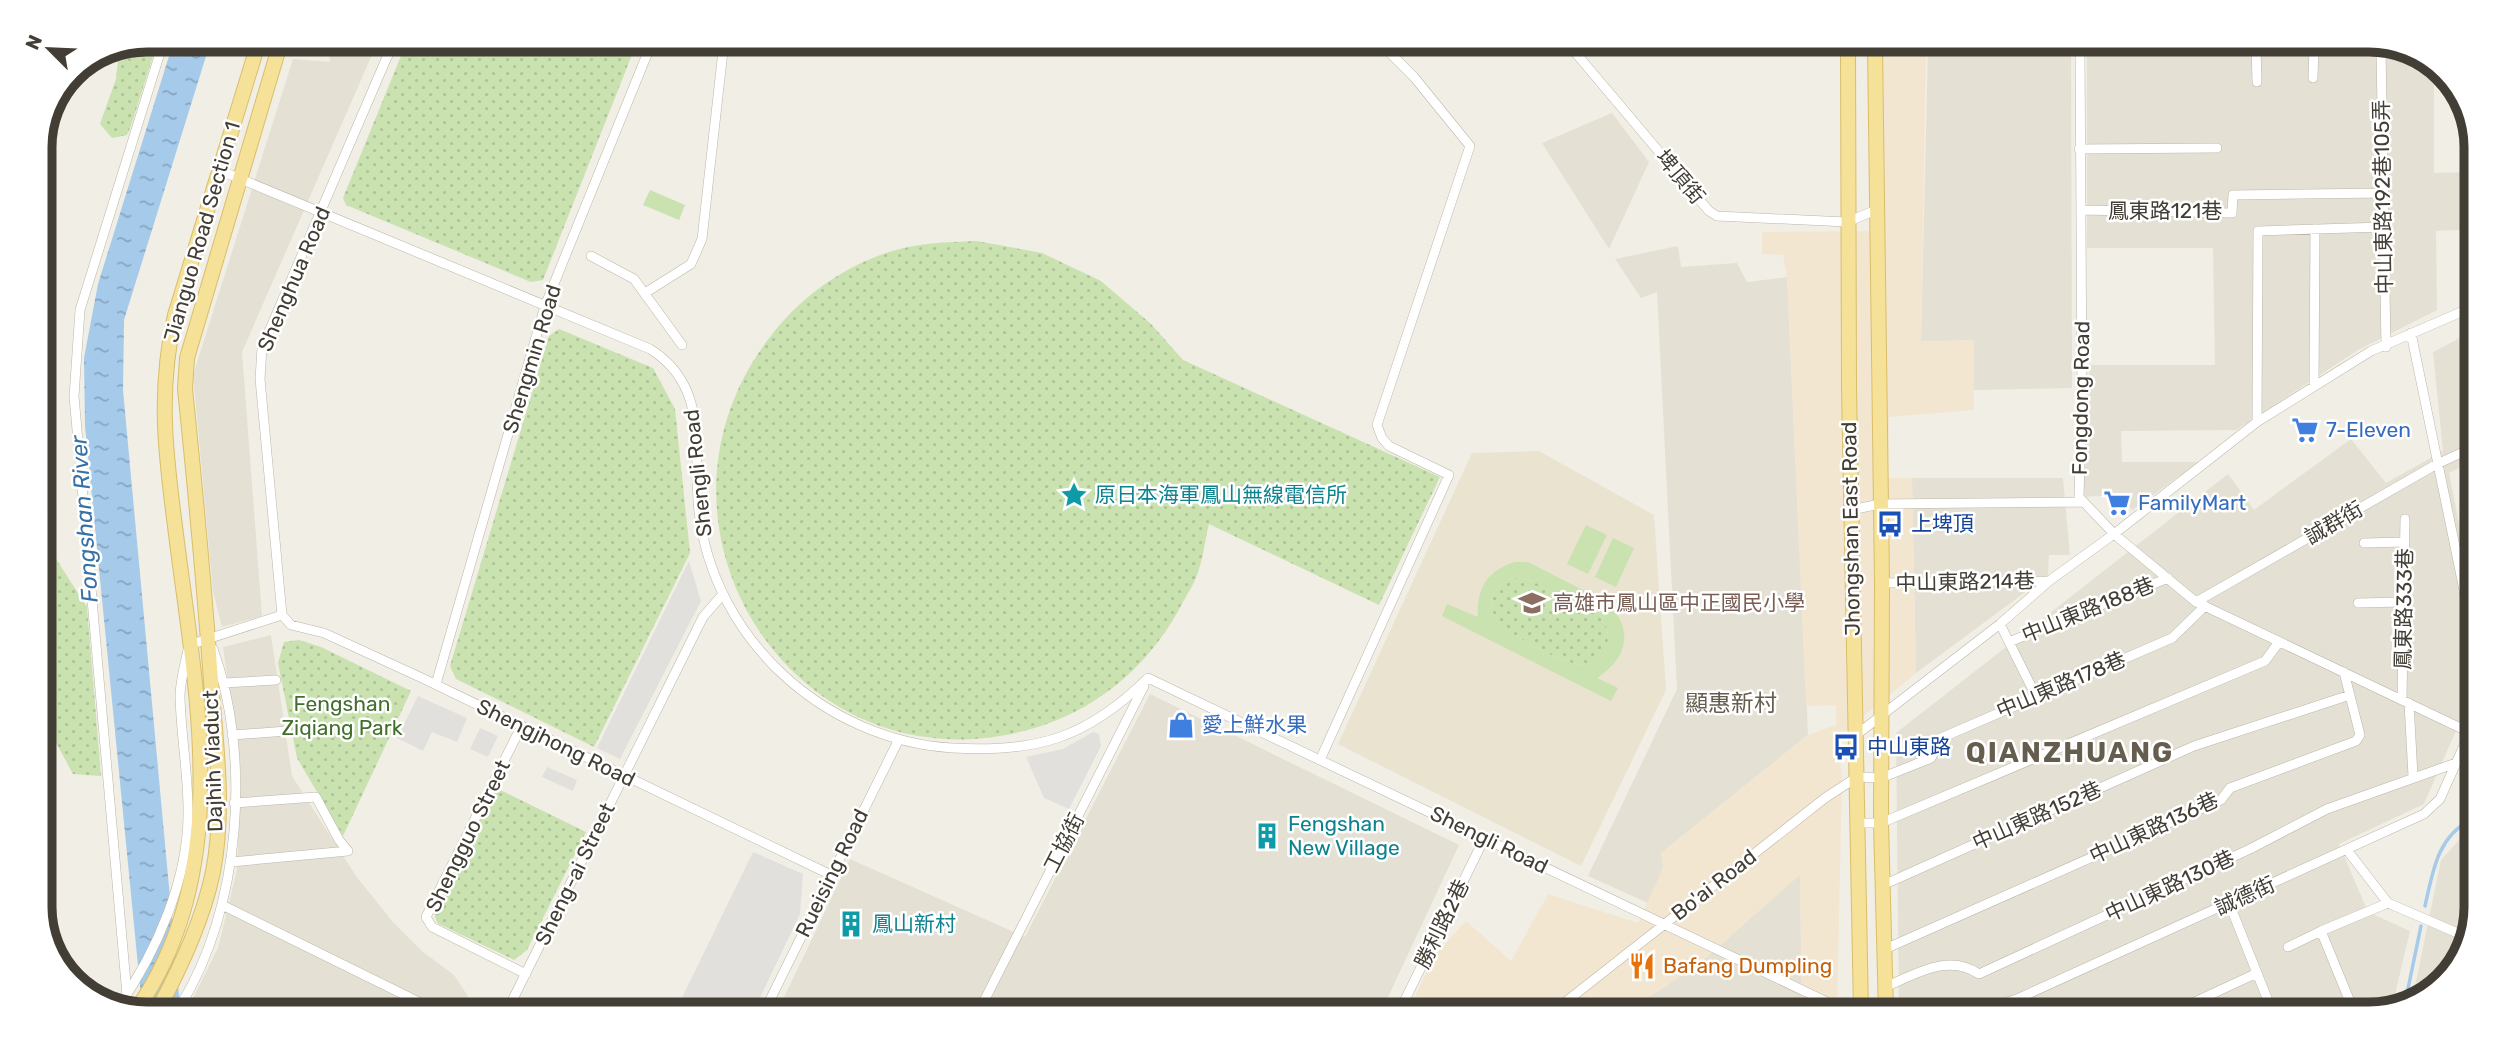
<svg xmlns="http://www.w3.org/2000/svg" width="2517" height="1054" font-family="Rubik,'Noto Sans TC',sans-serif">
	<defs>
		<pattern id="green-dots" width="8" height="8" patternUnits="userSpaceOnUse" patternTransform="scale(1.75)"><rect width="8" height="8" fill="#c9e2b0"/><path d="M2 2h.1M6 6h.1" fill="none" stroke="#aec398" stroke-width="1.8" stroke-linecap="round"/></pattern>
		<pattern id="water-ripples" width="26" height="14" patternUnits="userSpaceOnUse" patternTransform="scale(1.75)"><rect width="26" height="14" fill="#a5caea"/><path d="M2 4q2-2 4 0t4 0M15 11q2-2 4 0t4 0" fill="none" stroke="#88a5be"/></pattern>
	</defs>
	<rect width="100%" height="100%" fill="#f1eee5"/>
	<path fill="#e4e0d3" d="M326,41H378L242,352L262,616L222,627L213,591L193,375L293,59L330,62Z
		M1928,47H2071L2072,388L1974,390V340L1921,342Z
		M2087,47L2410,48L2434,67V173L2476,172V229L2436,231L2437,310L2358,350L2236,430L2121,431L2122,462H2199L2132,510L2121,495L2079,497L2090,365H2215L2213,248H2087Z
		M1612,113L1649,162L1609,249L1542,143Z
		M1678,246L1681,267L1737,263L1747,282L1787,277L1808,735L1661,853L1663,867L1650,904L1588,876L1677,689L1657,292L1641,298L1615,259Z
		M2475,330L2473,461L2449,473L2465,554L2473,557L2471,721L2462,717L2424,804L2339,844L2368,912L2410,931L2392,1007L2370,1014L1992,1012L1989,1001L1899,1008L1896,733L2228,474L2254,510L2351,439L2386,483L2443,451L2433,352Z
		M1912,478H2063L2070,555H2049L2048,575L1916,673Z
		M271,635L292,776L356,876L393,922L423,952L454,975L475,1007L189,1006L218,948L237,870L241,772L223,647Z
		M1150,694L1459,845L1382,1010L779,1008L850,859L1025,937Z
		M2470,836L2469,947L2429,995L2412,1001L2441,860L2461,838Z
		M1800,874L1802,1012L1628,1011L1700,963Z"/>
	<path fill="#f2e6d1" d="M1881,46L1926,47L1921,341L1974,340V410L1889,417L1888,478H1912L1916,673L1837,738L1842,778L1837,1012H1802L1800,875L1700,963L1628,1011L1408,1010L1436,954L1466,921L1511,961L1548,894L1638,923L1663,868L1661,853L1808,735L1836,725V705L1806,706L1787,277L1783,255L1762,254V232L1882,231Z"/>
	<path fill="#e9e3d0" d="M1539,451L1654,515L1666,690L1581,866L1338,744L1472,453Z"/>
	<path fill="url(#green-dots)" d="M147,40H158L131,126L127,135L112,138L100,124L116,79L119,52Z
		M418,41L637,42L543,280L531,282L346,205L343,198L403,51Z
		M977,241L1042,253L1101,281L1151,324L1183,360L1440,477L1379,605L1209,524C1205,539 1204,554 1199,569C1196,580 1190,590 1184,600C1154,660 1104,705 1041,726C793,806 611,510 785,319C817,284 866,254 914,246C934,242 956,242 977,241Z
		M559,329L653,368L675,409L690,553L594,747L456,679L450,666L549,336Z
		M40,534L87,607L101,776L73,774L40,713Z
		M1512,578L1528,579L1598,613C1616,632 1610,670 1577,664C1558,661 1519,639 1503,627C1484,609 1489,587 1512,578Z
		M299,640L321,647L411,691L343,836L297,758L278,663L284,642Z
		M496,788L586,832L527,950L514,960L437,923L434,913Z"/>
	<path fill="#c9e2b0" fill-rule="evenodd" d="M650,190L685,205L679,220L643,205Z
		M1586,525L1607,535L1588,574L1567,564Z
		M1613,538L1634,548L1616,587L1595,577Z
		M1515,562H1528L1608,603C1634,630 1628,658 1597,678L1618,688L1611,701L1442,616L1447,604L1478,617C1476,590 1487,570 1515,562ZM1512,578L1528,579L1598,613C1616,632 1610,670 1577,664C1557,661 1519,639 1503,627C1484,609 1489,587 1512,578Z"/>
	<path fill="#e2e0dd" d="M689,561L701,601L620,759L597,748Z
		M418,696L467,718L457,742L432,732L423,751L397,738Z
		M480,728L498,736L488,757L470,749Z
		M1093,732L1099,734L1101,746L1069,809L1044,798L1026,757L1063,749Z
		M547,767L577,780L573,791L542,777Z
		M753,852L803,874L800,914L755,1008H677Z"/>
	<path fill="url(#water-ripples)" d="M174,40H211L124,320L123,390L180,1006H142L85,426L84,358L98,284Z"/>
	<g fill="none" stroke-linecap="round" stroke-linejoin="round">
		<path stroke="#a5caea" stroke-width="3.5" d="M2425,906C2433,871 2437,838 2470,820
			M2405,1003L2421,926"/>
		<g stroke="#bbb6a8" stroke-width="10">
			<path id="minor" d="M1569,45L1709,211L1717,216L1847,222L1876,210
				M2080,47L2082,394L2079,497L2114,534L2196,602L2471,733
				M2256,48L2257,82
				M2381,48L2386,347
				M2313,78L2314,48
				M2079,149L2217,148
				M219,170L650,349C711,387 692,451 699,512C714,640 825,740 952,748C1037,753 1087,738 1148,678L1848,1012
				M2082,210L2232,213L2233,195L2383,193
				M591,256L634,279L682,345
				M645,293L691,264L702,239L724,42
				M2411,333L2472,629
				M2314,386L2315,229
				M2257,422L2258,231L2384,227
				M1851,510L1880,504L2083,502
				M2364,543L2405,542
				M1882,583L2048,581
				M2196,602L2437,464L2474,447
				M2358,603L2404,602
				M282,615L291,625L324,633L422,678L831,875
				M282,615L260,379L262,348L387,57L398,41
				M2000,624L2036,696
				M2009,642L2168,578
				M224,683L276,680
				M436,684L545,306L652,42
				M2402,699L2405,519
				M2409,703L2413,776
				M521,727L426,917L432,927L526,974
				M2463,729L2471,715
				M232,735L287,731
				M1856,735L2000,624L2049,581L2114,534L2257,422L2371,351L2475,306
				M1320,760L1449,475L1389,446L1382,438L1377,425L1470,146L1414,77L1382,45
				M234,803L316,797L339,840L348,851
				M1856,823H1881L2265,661L2279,642
				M2347,850L2388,903L2469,938
				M231,862L348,851
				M1883,885L2194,746L2350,695
				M2229,903L2273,1013
				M222,905L429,1007
				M2288,947L2321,931
				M1885,949L2221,800L2230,788L2356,741L2360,735L2344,672
				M1885,987C1916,974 1948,953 1979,974L2250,849L2327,809L2456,763
				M127,995L74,396L80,310L164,40
				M119,1006C157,951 189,878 188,810C188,773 181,735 180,697C180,680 186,661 189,645L282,615
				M180,1006C241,909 252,756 213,649
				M509,1007L703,617L723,594
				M766,1008L899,739
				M980,1009L1144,686
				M1400,1010L1485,837
				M1554,1011L1825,798L1857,777L1881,778L1931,758L1941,738L2172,638L2205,606
				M1976,1012L2017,999L2424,814L2440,799L2470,732
				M2171,1013L2257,973
				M2355,1014L2321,931L2388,903"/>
		</g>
		<g stroke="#d9be6a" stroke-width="16">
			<path id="primary" d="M1848,46L1849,388L1861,1012
				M1875,46L1882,583L1881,823L1886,1012
				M139,1006C236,863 194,685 175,526C165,450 158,390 175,315L259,41
				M160,1006C182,964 203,919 213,872C225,810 216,744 211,681C204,583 195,486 185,389L187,358L281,41"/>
		</g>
		<use href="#minor" stroke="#fff" stroke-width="9"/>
		<use href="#primary" stroke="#f6e199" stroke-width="14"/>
	</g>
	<defs>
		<g id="supermarket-bare" transform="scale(2.1)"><path d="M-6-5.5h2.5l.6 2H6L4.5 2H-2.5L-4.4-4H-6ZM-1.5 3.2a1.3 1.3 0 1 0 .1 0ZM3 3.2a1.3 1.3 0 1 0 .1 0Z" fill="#3f7fe0" stroke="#fff" stroke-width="2.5" paint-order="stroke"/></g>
		<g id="sight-bare" transform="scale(2.1)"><path d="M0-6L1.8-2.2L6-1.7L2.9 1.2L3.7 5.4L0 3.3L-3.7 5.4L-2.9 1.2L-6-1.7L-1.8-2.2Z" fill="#0f9aa8" stroke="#fff" stroke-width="2.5" paint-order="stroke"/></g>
		<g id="bus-bare" transform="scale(2.1)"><path d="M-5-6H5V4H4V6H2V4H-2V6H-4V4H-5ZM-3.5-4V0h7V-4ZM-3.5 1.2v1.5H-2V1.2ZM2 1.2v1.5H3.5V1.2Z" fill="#1a4fb4" stroke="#fff" stroke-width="2.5" paint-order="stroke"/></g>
		<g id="school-bare" transform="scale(2.1)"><path d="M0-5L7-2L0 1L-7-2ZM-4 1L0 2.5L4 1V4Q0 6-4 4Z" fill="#8d6e63" stroke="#fff" stroke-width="2.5" paint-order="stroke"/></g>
		<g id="shop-bare" transform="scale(2.1)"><path d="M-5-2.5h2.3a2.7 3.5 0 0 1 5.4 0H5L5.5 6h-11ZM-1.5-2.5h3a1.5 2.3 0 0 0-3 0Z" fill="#3f7fe0" stroke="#fff" stroke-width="2.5" paint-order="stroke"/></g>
		<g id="building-bare" transform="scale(2.1)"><path d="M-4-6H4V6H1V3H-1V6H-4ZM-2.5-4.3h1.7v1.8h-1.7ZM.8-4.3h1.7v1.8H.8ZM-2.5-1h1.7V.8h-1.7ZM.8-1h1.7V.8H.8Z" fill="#0f9aa8" stroke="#fff" stroke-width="2.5" paint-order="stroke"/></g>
		<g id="restaurant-bare" transform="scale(2.1)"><path d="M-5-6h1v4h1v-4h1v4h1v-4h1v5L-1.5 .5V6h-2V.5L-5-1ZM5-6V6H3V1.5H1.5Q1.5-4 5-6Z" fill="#e8710a" stroke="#fff" stroke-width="2.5" paint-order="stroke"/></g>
	</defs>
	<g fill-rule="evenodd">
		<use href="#supermarket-bare" x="2305" y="430"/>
		<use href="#sight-bare" x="1074" y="495"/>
		<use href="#supermarket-bare" x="2117" y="503"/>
		<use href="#bus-bare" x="1890" y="524"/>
		<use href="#school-bare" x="1532" y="603"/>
		<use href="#shop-bare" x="1181" y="725"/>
		<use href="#bus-bare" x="1846" y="747"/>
		<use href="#building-bare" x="1267" y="836"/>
		<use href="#building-bare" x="851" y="924"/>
		<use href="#restaurant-bare" x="1642" y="966"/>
	</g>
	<g text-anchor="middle" stroke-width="5" stroke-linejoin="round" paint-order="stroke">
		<g font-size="21" fill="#433e35" stroke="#fff">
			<text transform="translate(1680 177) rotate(50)" y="7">埤頂街</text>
			<text transform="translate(2383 197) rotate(-91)" y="7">中山東路192巷105弄</text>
			<text x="2165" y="218">鳳東路121巷</text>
			<text transform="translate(202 232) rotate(-74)" y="7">Jianguo Road Section 1</text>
			<text transform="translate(294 279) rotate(-67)" y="7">Shenghua Road</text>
			<text transform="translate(532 359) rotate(-73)" y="7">Shengmin Road</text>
			<text transform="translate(2081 398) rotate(-89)" y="7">Fongdong Road</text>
			<text transform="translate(698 473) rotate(-96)" y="7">Shengli Road</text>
			<text transform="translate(2334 523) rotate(-30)" y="7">誠群街</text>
			<text transform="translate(1851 529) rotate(-91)" y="7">Jhongshan East Road</text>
			<text transform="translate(1965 582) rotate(-1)" y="7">中山東路214巷</text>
			<text transform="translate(2404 609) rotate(-89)" y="7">鳳東路333巷</text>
			<text transform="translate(2088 610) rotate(-22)" y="7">中山東路188巷</text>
			<text transform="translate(2061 685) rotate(-23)" y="7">中山東路178巷</text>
			<text transform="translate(556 743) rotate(26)" y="7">Shengjhong Road</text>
			<text transform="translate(213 761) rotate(-92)" y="7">Dajhih Viaduct</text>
			<text transform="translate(2037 816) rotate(-24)" y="7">中山東路152巷</text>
			<text transform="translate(2154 828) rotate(-25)" y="7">中山東路136巷</text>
			<text transform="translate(468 836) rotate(-64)" y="7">Shengguo Street</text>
			<text transform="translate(1489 840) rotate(26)" y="7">Shengli Road</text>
			<text transform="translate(1064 843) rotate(-63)" y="7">工協街</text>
			<text transform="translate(832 873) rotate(-64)" y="7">Rueising Road</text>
			<text transform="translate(575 874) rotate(-64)" y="7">Sheng-ai Street</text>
			<text transform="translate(1714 885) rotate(-38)" y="7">Bo'ai Road</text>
			<text transform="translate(2170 886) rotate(-25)" y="7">中山東路130巷</text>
			<text transform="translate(2245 896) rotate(-24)" y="7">誠德街</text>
			<text transform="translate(1442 924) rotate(-64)" y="7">勝利路2巷</text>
		</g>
		<g font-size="21" fill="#366cbe" stroke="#fff" text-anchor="start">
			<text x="2326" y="437">7-Eleven</text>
			<text x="2138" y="510">FamilyMart</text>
			<text x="1202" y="732">愛上鮮水果</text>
		</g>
		<g font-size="21" fill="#0d838f" stroke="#fff" text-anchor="start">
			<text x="1095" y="502">原日本海軍鳳山無線電信所</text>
			<text x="1288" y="831">Fengshan<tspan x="1288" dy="24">New Village</tspan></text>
			<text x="872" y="931">鳳山新村</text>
		</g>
		<g font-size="21" fill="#164399" stroke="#fff" text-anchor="start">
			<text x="1911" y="531">上埤頂</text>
			<text x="1867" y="754">中山東路</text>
		</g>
		<g font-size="21" fill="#785e54" stroke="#fff" text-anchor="start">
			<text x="1553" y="610">高雄市鳳山區中正國民小學</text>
		</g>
		<g font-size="21" fill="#436f2d" stroke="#fff">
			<text x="342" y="711">Fengshan<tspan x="342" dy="24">Ziqiang Park</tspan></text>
		</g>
		<g font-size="21" fill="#c56008" stroke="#fff" text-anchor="start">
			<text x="1663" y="973">Bafang Dumpling</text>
		</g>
		<g font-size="23" font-style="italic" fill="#3771a6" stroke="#fff">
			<text transform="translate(84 519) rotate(-94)" y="8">Fongshan River</text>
		</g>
		<g font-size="23" fill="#655d4d" stroke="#fff">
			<text x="1731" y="711">顯惠新村</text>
		</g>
		<g font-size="28" font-weight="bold" letter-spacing="2" fill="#655d4d" stroke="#fff">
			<text x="2070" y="762">QIANZHUANG</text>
		</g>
	</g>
	<path d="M0 0H2517V1054H0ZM147 52H2369A95 95 0 0 1 2464 147V907A95 95 0 0 1 2369 1002H147A95 95 0 0 1 52 907V147A95 95 0 0 1 147 52Z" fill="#fff" fill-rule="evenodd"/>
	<path fill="none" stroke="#433e35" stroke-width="9" d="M147 52H2369A95 95 0 0 1 2464 147V907A95 95 0 0 1 2369 1002H147A95 95 0 0 1 52 907V147A95 95 0 0 1 147 52Z"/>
	<g transform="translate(49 49) rotate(294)" stroke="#ffffff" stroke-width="5" paint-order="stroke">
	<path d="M0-5L12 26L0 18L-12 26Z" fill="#433e35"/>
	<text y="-10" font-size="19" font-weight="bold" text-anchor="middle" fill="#433e35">N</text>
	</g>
</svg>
